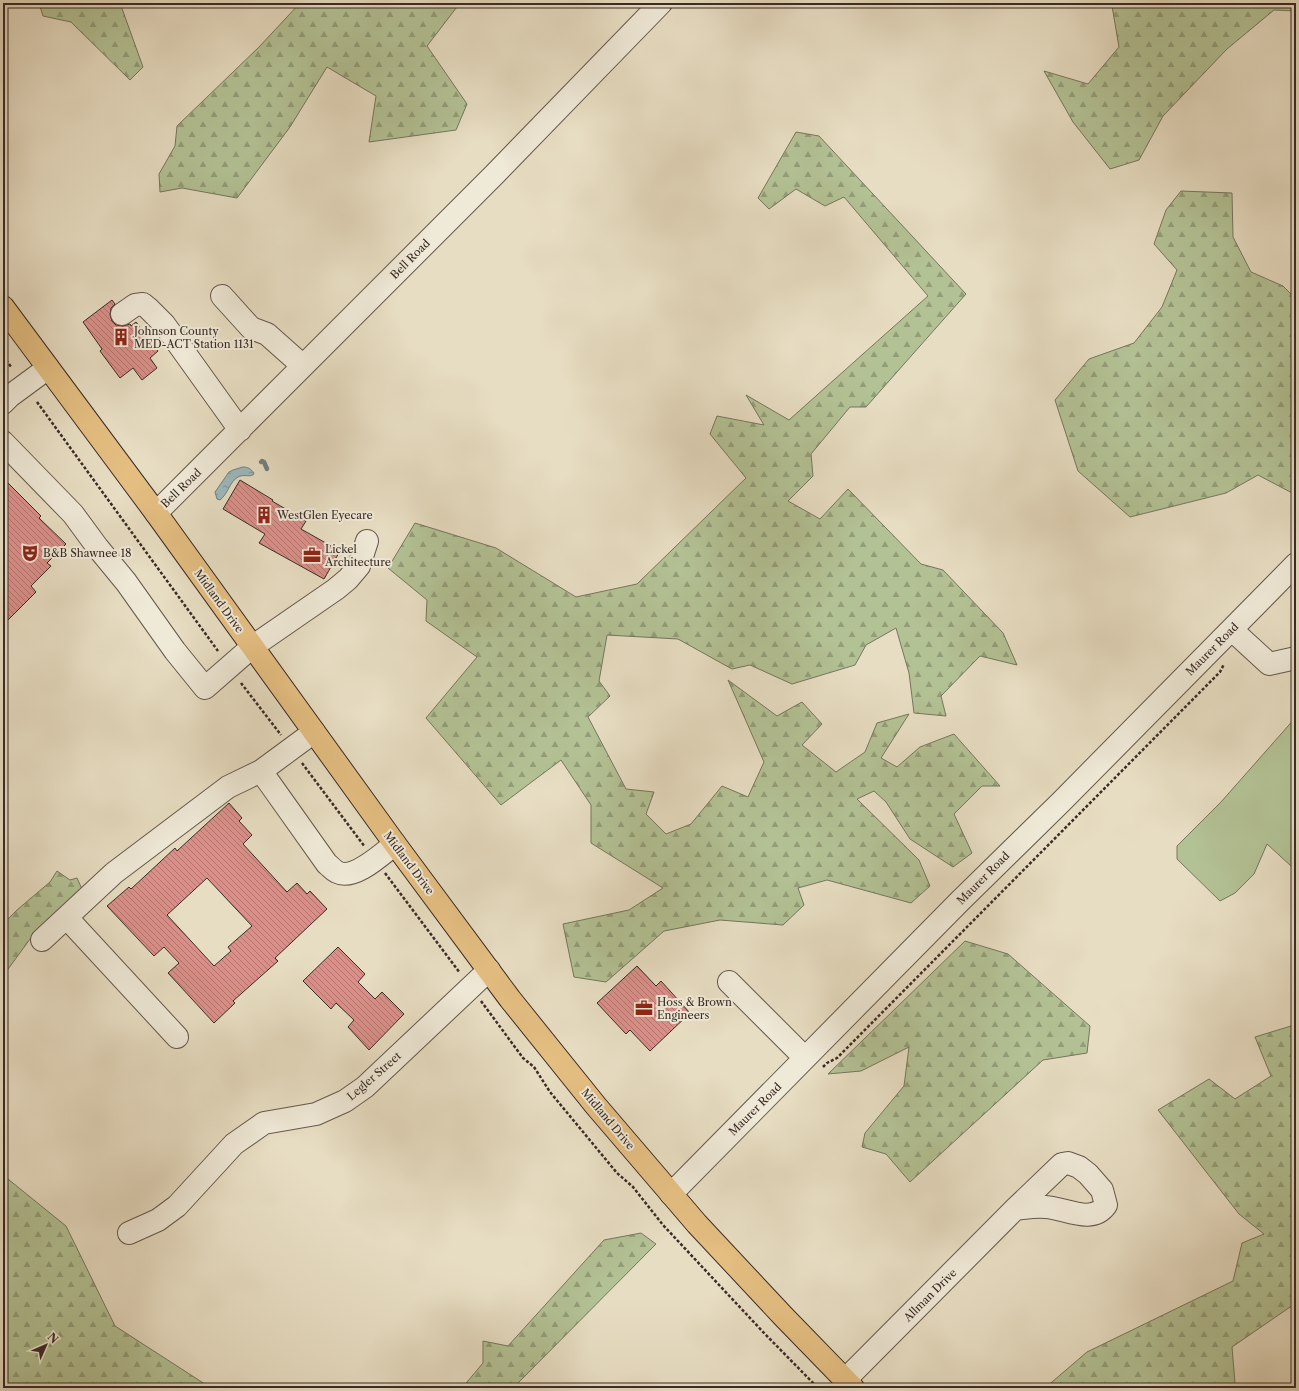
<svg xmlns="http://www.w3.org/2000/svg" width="1299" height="1391" font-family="'Libre Caslon Text',serif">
	<defs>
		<pattern id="forest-firs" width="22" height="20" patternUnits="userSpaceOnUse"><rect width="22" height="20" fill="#b3c295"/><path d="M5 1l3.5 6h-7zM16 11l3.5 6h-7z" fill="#939e79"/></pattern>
		<pattern id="water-ripples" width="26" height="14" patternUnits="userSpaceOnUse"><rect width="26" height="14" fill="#9bb9be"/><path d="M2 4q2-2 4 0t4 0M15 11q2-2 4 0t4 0" fill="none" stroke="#7f979a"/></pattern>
		<pattern id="building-back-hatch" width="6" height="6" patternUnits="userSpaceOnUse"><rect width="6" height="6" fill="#dc8f89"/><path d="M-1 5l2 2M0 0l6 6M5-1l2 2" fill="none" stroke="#b37570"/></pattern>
	</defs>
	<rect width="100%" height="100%" fill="#e7ddc2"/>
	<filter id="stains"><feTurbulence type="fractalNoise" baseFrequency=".005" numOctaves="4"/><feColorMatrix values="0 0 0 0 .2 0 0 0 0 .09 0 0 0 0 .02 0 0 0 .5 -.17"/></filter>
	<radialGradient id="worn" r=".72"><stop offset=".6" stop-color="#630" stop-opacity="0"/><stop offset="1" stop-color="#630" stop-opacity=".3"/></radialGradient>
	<path fill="url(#forest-firs)" stroke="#76765e" d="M39,3H120L143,67L130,80L71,22L43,16Z
		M300,3H460L427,46L467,104L456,130L369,142L376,96L327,67L290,127L237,198L182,188L160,192L159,174L175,146L177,126L259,47Z
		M1113,3H1296V11L1274,10L1227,49L1163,116L1139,160L1110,169L1073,122L1044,71L1088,84L1119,47L1112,6Z
		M796,132L819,136L966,294L866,407H850L811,454L813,476L788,501L820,519L848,489L921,564L943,570L1003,633L1017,665L980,656L941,696L946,716L914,713L909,673L896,628L866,645L855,665L792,684L750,665L732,669L678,639L607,635L599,681L610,696L588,717L626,789L654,792L646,814L666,834L691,824L722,786L748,797L764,762L728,680L777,716L802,702L822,724L802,745L836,772L865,752L877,723L909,714L881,758L897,767L920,747L954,734L1000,786H982L954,814L972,853L953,867L910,839L886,802L874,791L857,799L919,860L930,886L911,903L827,880L798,888L804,905L783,925L720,920L664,931L606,982L574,977L563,924L629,910L663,888L591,843V805L561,760L501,805L426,718L477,657L426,621L427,600L388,568L415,523L496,548L576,597L637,584L746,478L710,434L717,416L764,425L746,395L789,420L928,296L844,197L825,206L796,189L769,209L758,198Z
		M1181,191L1232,193L1233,237L1251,272L1283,286L1296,299V495L1258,475L1226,493L1130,517L1078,471L1055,400L1089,359L1134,343L1162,307L1177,270L1154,244L1166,210Z
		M57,871L70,880L77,878L82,889L33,935L3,976V924L17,910L50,882Z
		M965,941L1008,954L1090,1026L1087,1053L1043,1060L910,1182L886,1154L862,1147L865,1133L904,1086L909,1047L861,1071L828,1074Z
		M1291,1026L1296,1031V1303L1232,1347L1235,1383L1231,1388H1045L1087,1352L1233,1281L1242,1243L1264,1234L1239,1214L1158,1110L1209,1079L1235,1099L1271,1076L1255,1037Z
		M3,1175L66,1226L115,1326L211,1388H3Z
		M641,1233L656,1244L513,1388H462L483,1363V1341L508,1346L604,1240Z"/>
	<path fill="#b3c295" stroke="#76765e" d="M1296,717V867L1291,866L1267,844L1254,874L1235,893L1220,901L1177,859V846L1221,802Z"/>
	<path fill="url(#water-ripples)" stroke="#748081" d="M243,467C248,467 251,469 254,473L253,475C249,477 243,474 238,477C230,481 228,494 220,500L217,499L215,492L229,472L233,470Z"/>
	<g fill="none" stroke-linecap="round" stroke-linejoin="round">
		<path stroke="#748081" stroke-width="4.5" d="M261,462L262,461L264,462L267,469"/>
	</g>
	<path fill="url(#building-back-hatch)" stroke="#3a2b26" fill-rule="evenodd" d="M112,300L115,304L111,308L110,315L112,321L116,325L123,326L130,324L131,326L136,322L158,351L150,358L157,368L142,380L133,368L120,378L100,351L102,349L83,322Z
		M3,478L41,516L39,518L66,544L47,563L51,566L31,586L36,592L3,625Z
		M240,480L273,500L272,501L306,521L301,529L340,551L324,579L259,543L265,534L223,509Z
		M229,803L242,818L239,821L252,835L243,844L287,892L297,883L307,894L310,891L327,909L275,958L278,961L233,1001L235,1003L214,1023L168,973L179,963L164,947L154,956L107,906L129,887L131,889L175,848L177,851ZM207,878L252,926L228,947L231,951L214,966L167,915Z
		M338,947L365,974L358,982L375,999L382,992L404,1014L369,1050L348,1027L354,1020L336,1003L331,1009L303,981Z
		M637,966L656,986L661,981L690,1013L650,1051L630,1030L626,1034L597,1003Z"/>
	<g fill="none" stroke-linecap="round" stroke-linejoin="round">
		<g stroke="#65584d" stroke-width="24">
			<path id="minor" d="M222,296L251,328L267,334L303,366
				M122,314L135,305L143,304L148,308L164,324L240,430
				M3,403L10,396L48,368
				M3,442L73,514L98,548L126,582L175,651L205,688L252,647L336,589L348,579L359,566L367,541
				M156,513L494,175L661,3
				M1232,630L1269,664L1296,658
				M261,771L327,864C330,866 333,870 337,872C354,881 382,854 395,844
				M67,918L177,1037
				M42,940L114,873L228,787L261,771L314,732
				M729,982L805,1058
				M671,1194L960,901L1061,802L1296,564
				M129,1233L158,1220L177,1206L234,1144L264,1123L316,1114L345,1101L365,1087L489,970
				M845,1380L1015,1209L1062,1164L1068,1163L1079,1167L1088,1174L1102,1190L1106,1205C1092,1225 1065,1208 1046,1207C1035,1206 1025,1208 1015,1209"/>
		</g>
		<g stroke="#3a2b26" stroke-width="24">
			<path id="major" d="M3,307L156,513L395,844L510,999L596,1106L697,1224L783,1316L853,1388"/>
		</g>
		<path stroke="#3a2b26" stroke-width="2.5" stroke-dasharray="3 2" stroke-linecap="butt" d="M3,356L12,368
			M37,402L218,651
			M241,683L281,735
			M302,763L365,847
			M385,873L460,973
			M481,1001L523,1058L534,1067L550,1092L617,1173L633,1187L663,1225L764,1333L818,1388
			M823,1067L827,1063L837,1058L1220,672L1224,664"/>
		<use href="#minor" stroke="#efe9d7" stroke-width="22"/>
		<use href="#major" stroke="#e4be81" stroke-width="22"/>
	</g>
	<defs>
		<g id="building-bare" transform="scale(1.38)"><path d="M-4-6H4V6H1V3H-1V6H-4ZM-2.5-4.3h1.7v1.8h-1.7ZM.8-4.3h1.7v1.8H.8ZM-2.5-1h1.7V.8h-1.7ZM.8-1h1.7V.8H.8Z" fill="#8f2418" stroke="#efe9d7" stroke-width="2.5" paint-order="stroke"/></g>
		<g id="theatre-bare" transform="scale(1.38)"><path d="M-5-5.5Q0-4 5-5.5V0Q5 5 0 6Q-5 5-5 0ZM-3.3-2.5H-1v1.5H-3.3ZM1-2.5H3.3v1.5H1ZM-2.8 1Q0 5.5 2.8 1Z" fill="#8f2418" stroke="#efe9d7" stroke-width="2.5" paint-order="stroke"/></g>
		<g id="office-bare" transform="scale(1.38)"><path d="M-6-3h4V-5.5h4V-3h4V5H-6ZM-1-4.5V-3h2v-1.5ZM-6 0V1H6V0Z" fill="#8f2418" stroke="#efe9d7" stroke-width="2.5" paint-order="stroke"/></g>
	</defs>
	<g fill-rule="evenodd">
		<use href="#building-bare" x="121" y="337"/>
		<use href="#building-bare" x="264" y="515"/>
		<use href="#theatre-bare" x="30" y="553"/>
		<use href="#office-bare" x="312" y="555"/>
		<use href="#office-bare" x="644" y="1008"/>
	</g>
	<g text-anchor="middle" stroke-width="4" stroke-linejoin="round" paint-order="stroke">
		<g font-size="11" fill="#3a2b26" stroke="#efe9d7">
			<text transform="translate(410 259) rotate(-45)" y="4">Bell Road</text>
			<text transform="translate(181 488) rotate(-44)" y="4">Bell Road</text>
			<text transform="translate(219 601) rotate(54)" y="4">Midland Drive</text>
			<text transform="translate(1212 649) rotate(-45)" y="4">Maurer Road</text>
			<text transform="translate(409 863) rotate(53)" y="4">Midland Drive</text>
			<text transform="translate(983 878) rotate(-45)" y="4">Maurer Road</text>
			<text transform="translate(374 1076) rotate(-41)" y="4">Legler Street</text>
			<text transform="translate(755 1109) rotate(-45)" y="4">Maurer Road</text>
			<text transform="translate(608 1119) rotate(50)" y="4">Midland Drive</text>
			<text transform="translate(930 1295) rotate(-45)" y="4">Allman Drive</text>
		</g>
		<g font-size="11" fill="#3a2b26" stroke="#efe9d7" text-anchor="start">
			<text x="134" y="335">Johnson County<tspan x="134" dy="13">MED-ACT Station 1131</tspan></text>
			<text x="277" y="519">WestGlen Eyecare</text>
			<text x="325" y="553">Lickel<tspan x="325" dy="13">Architecture</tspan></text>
			<text x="43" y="557">B&amp;B Shawnee 18</text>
			<text x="657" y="1006">Hoss &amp; Brown<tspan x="657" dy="13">Engineers</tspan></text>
		</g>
	</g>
	<rect width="1299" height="1391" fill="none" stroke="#e7ddc2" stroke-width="16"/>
	<rect x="4" y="4" width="1291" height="1383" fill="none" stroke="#3a2b26" stroke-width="2"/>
	<rect x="8" y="8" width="1283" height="1375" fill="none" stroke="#3a2b26"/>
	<g transform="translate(46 1345) rotate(45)" stroke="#efe9d7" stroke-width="3" paint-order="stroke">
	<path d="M0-3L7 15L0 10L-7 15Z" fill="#3a2b26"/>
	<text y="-6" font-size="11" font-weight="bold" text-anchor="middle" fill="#3a2b26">N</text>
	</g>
	<rect width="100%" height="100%" filter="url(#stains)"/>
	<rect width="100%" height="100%" fill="url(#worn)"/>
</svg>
